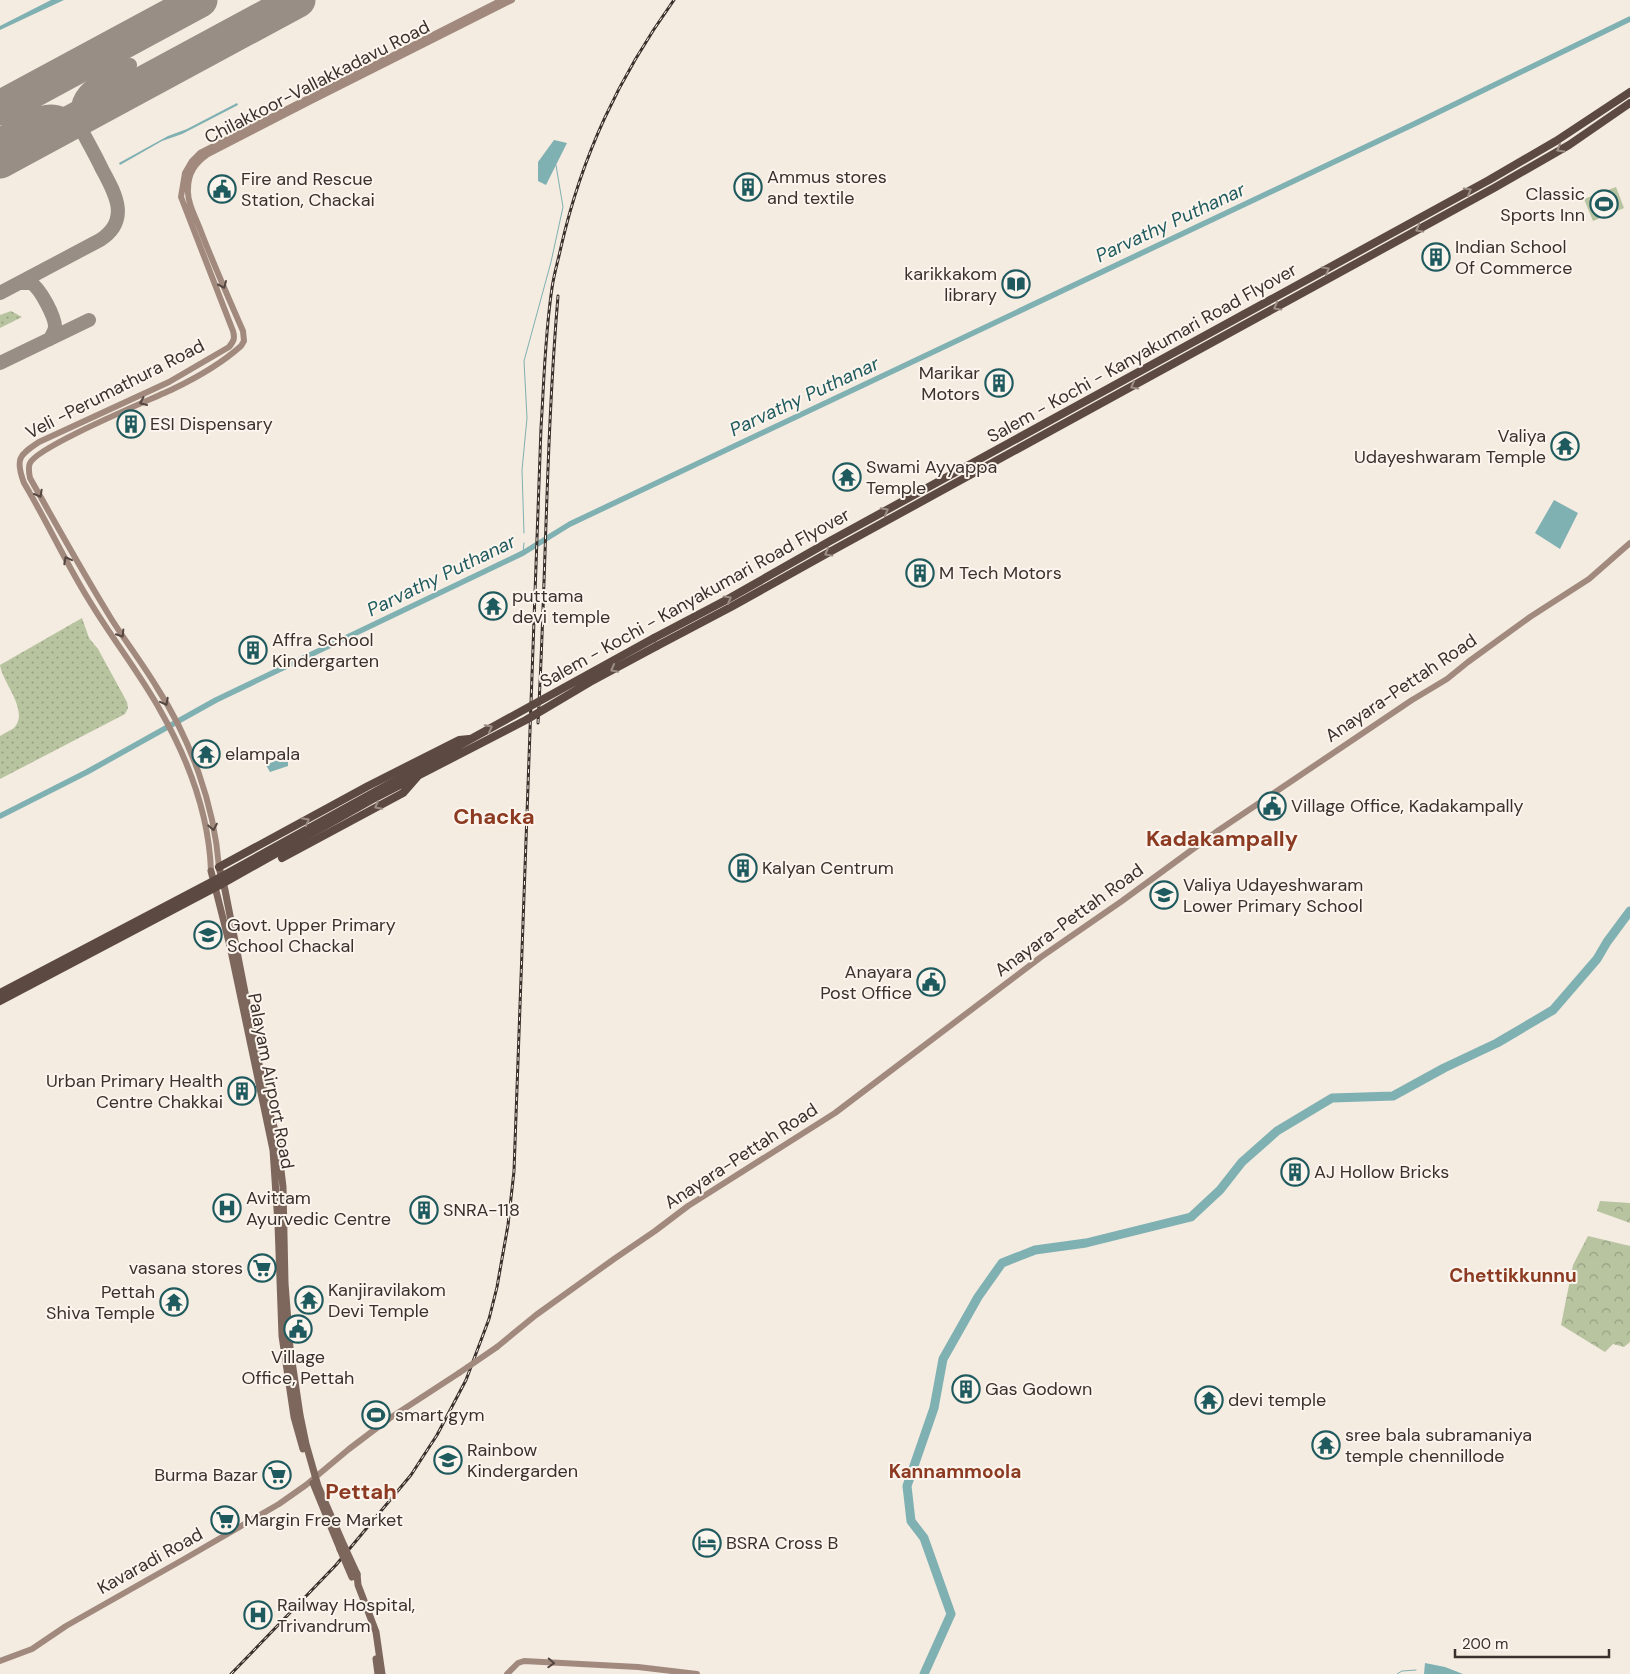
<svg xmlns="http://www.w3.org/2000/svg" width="1630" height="1674" font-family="'DM Sans',sans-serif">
	<defs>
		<pattern id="grass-dots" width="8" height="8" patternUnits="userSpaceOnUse" patternTransform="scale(1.25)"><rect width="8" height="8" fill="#b8c4a0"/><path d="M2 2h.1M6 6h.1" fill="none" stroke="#97a083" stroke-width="1.8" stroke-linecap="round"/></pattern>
		<pattern id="forest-crowns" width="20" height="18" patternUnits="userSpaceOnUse" patternTransform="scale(1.25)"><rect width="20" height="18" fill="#b8c4a0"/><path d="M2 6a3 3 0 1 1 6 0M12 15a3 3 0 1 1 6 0" fill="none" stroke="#97a083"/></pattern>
	</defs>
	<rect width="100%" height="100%" fill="#f4ebe1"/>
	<path fill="url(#grass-dots)" d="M11,311L22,317L0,328V315Z
		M82,618L89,638L98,649L127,702L128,708L125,714L0,779V736C4,733 10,731 14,728C30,711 2,682 0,665Z"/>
	<path fill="url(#forest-crowns)" d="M1600,1201L1630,1203V1223L1597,1211Z
		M1588,1236L1630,1246V1342L1624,1347L1613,1344L1605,1352L1561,1325L1573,1265Z"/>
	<path fill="#b8c4a0" d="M1616,187L1624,208L1593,221L1584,199Z"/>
	<path fill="#7fb0b2" d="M51,0H64L0,30V26Z
		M237,103L238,105L182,134L162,141L120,165L119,163L168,136L187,129Z
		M554,140L567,143L546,185L538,181V162Z
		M1554,500L1578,513L1560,549L1535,533Z
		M288,759V766L270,772L266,765L275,761Z
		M1425,1663L1445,1667L1463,1674H1424Z"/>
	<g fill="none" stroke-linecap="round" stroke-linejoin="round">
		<path stroke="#7fb0b2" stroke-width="1" d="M524,533L522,470L527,418L524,361L551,262L563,207L556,165
			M523,553L524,543
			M1397,1674L1402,1671L1416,1670"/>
		<path stroke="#7fb0b2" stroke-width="5.5" d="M0,816L87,772L216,700L523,553L570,524L1414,124L1630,19"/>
		<path stroke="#7fb0b2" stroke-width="9" d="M924,1674L951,1614L924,1538L911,1521L907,1486L934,1408L943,1359L978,1297L1002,1263L1035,1250L1086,1243L1191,1217L1220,1190L1242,1162L1277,1131L1332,1098L1393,1096L1444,1068L1497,1043L1553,1010L1597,959L1607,942L1630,911"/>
		<path stroke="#988e86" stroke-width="14" d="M0,134L41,113C58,108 73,117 82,131C65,90 101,80 130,65
			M19,283H31C40,288 56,318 55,328C54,332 52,335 50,339
			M0,293L100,240C131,220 115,193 102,169C96,156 89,144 82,131
			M0,363L89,320"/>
		<path stroke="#988e86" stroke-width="35" d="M0,108L200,0
			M0,161L298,0"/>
		<path stroke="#a18a7d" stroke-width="6" d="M219,867C214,804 191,740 156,686C142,663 126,642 112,620C83,573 57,526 30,478C29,473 28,467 30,463C38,446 150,400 173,389C196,378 222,363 241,346L244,341L243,331C228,297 213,263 200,229C195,216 187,202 188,189C188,173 195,163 208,154L309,102L512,0
			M211,871C209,814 188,759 160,710C140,674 114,641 92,605C67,566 48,523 24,483C15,459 19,455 39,442L169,382L229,347C234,341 235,338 233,331L181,197L185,173L192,161L200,153L502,0
			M497,1347L536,1315L614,1259L655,1231L688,1206L835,1113L1041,957L1122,901L1219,830L1412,700L1447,679L1468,662L1530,617L1589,579L1630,543
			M0,1661L32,1649L66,1626L186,1558L279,1504L306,1485L349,1449L390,1418L459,1373
			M507,1674L518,1663L524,1661L638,1667L697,1674"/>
		<path stroke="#7d675c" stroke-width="7" d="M219,867L225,890L266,1100L277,1137L283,1187L285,1283L290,1348L300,1415L306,1444L318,1486L345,1548
			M211,871L230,946L273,1150L278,1224L282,1336L294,1417L303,1449
			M313,1483L340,1549
			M357,1574L358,1585L376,1632L382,1674
			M376,1659L378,1674"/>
		<path stroke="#5c4a42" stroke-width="8" d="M654,638L728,599L830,541L1489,180L1556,141L1630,92
			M657,646L731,607L835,549L1494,188L1569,145L1630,103
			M282,858L403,793L417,777
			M219,867L368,786L459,740L469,739"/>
		<g stroke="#3b302b" stroke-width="3">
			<path id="rail" d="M538,723C546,580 546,438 558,296
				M231,1674L336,1565L411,1475L437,1435L466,1380L489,1319L497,1287L508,1225L514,1171L541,428C544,382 545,334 552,288C554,274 558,261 561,247C582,155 619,77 674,0"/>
		</g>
		<use href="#rail" stroke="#fbf5ee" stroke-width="1" stroke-dasharray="4" stroke-linecap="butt"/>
		<path stroke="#a18a7d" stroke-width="6" d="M459,1373L497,1347"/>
		<path stroke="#7d675c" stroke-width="7" d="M345,1548L357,1574
			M340,1549L352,1577"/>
		<path stroke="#5c4a42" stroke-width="8" d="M0,993L217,879L654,638
			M0,1001L220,885L371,800L526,720L590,682L657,646"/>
	</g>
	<defs><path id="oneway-chevron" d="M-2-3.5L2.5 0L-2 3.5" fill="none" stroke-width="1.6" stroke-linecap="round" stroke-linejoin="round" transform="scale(1.25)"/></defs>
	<g stroke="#9c8e87">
		<use href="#oneway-chevron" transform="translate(1560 149) rotate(150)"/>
		<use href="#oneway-chevron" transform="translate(1468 191) rotate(-29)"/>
		<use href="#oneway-chevron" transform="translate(1419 229) rotate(151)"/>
		<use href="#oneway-chevron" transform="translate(1326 270) rotate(-29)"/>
		<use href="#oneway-chevron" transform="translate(1277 307) rotate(151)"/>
		<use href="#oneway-chevron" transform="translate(1134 386) rotate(151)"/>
		<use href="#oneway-chevron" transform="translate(885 511) rotate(-28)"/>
		<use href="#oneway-chevron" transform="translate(828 553) rotate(151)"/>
		<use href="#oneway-chevron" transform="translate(728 599) rotate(-29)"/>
		<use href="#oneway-chevron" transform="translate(614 669) rotate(152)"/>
		<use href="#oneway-chevron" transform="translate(489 728) rotate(-28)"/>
		<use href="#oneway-chevron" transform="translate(378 806) rotate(152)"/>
		<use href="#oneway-chevron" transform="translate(306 821) rotate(-28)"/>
	</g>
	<g stroke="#544640">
		<use href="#oneway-chevron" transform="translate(223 285) rotate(66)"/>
		<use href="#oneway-chevron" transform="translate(143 402) rotate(156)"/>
		<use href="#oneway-chevron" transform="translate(39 494) rotate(61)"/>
		<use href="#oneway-chevron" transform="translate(67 560) rotate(-118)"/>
		<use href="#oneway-chevron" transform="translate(121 634) rotate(57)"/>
		<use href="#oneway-chevron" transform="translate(165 702) rotate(62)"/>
		<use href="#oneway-chevron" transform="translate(213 827) rotate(79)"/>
		<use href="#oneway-chevron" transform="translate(551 1663) rotate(3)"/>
	</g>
	<defs>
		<g id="building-ring" transform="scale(1.4375)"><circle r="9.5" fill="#fbf5ee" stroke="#1f5a5e" stroke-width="1.5"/><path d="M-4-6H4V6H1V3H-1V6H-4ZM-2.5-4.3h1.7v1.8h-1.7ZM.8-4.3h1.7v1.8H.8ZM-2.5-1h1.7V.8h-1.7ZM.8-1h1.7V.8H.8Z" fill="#1f5a5e"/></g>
		<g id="civic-ring" transform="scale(1.4375)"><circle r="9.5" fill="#fbf5ee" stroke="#1f5a5e" stroke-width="1.5"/><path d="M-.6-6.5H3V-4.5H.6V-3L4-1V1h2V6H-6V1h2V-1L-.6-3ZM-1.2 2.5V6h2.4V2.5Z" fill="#1f5a5e"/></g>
		<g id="stadium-ring" transform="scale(1.4375)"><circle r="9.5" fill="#fbf5ee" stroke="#1f5a5e" stroke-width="1.5"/><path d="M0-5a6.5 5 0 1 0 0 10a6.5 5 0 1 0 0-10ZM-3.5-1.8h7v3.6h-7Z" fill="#1f5a5e"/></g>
		<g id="library-ring" transform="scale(1.4375)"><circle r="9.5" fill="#fbf5ee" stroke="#1f5a5e" stroke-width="1.5"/><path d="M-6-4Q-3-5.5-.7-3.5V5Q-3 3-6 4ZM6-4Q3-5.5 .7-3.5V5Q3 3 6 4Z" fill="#1f5a5e"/></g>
		<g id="temple-ring" transform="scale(1.4375)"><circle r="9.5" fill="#fbf5ee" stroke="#1f5a5e" stroke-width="1.5"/><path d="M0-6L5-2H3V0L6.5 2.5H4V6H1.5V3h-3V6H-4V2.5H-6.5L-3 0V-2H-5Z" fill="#1f5a5e"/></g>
		<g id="school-ring" transform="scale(1.4375)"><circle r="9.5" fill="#fbf5ee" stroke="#1f5a5e" stroke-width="1.5"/><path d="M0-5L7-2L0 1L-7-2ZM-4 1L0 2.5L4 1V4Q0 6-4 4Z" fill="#1f5a5e"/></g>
		<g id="hospital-ring" transform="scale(1.4375)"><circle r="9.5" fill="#fbf5ee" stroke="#1f5a5e" stroke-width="1.5"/><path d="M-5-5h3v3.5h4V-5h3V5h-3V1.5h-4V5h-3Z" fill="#1f5a5e"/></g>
		<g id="supermarket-ring" transform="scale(1.4375)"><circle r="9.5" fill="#fbf5ee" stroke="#1f5a5e" stroke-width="1.5"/><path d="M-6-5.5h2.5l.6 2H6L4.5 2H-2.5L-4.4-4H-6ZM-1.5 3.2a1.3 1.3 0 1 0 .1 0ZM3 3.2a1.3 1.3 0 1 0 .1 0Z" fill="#1f5a5e"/></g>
		<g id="hotel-ring" transform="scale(1.4375)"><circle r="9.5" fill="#fbf5ee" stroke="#1f5a5e" stroke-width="1.5"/><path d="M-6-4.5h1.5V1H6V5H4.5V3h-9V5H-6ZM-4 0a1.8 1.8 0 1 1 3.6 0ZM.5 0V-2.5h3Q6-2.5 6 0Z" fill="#1f5a5e"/></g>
	</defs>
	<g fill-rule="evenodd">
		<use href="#building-ring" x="748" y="187"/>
		<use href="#civic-ring" x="222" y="189"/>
		<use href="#stadium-ring" x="1604" y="204"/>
		<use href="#building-ring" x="1436" y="257"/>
		<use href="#library-ring" x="1016" y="284"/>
		<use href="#building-ring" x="999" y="383"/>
		<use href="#building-ring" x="131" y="424"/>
		<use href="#temple-ring" x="1565" y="446"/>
		<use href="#temple-ring" x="847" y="477"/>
		<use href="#building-ring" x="920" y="573"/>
		<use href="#temple-ring" x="493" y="606"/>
		<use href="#building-ring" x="253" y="650"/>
		<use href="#temple-ring" x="206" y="754"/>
		<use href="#civic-ring" x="1272" y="806"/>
		<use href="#building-ring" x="743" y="868"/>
		<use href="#school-ring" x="1164" y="895"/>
		<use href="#school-ring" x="208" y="935"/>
		<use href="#civic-ring" x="931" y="982"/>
		<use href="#building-ring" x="242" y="1091"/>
		<use href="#building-ring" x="1295" y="1172"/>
		<use href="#hospital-ring" x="227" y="1208"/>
		<use href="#building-ring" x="424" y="1210"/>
		<use href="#supermarket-ring" x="262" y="1268"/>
		<use href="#temple-ring" x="309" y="1300"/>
		<use href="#temple-ring" x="174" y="1302"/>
		<use href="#civic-ring" x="298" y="1329"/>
		<use href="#building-ring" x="966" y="1389"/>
		<use href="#temple-ring" x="1209" y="1400"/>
		<use href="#stadium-ring" x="376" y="1415"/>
		<use href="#temple-ring" x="1326" y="1445"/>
		<use href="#school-ring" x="448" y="1460"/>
		<use href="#supermarket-ring" x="277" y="1475"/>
		<use href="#supermarket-ring" x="225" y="1520"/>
		<use href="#hotel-ring" x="707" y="1543"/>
		<use href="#hospital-ring" x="258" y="1615"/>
	</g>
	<g text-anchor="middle" stroke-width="4" stroke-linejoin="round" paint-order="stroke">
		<g font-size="18" fill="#3b302b" stroke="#fbf5ee">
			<text transform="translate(317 82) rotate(-27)" y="6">Chilakkoor-Vallakkadavu Road</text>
			<text transform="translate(1142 353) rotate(-29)" y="6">Salem - Kochi - Kanyakumari Road Flyover</text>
			<text transform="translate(115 389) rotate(-27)" y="6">Veli -Perumathura Road</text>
			<text transform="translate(695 598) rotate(-29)" y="6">Salem - Kochi - Kanyakumari Road Flyover</text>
			<text transform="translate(1401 688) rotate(-34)" y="6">Anayara-Pettah Road</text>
			<text transform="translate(1069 920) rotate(-36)" y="6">Anayara-Pettah Road</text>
			<text transform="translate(271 1081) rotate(79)" y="6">Palayam Airport Road</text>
			<text transform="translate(741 1156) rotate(-33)" y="6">Anayara-Pettah Road</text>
			<text transform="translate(150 1561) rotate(-29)" y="6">Kavaradi Road</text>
		</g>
		<g font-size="18" fill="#3b302b" stroke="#fbf5ee" text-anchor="start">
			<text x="767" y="183">Ammus stores<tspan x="767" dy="21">and textile</tspan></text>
			<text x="241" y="185">Fire and Rescue<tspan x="241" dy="21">Station, Chackai</tspan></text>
			<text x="1585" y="200" text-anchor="end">Classic<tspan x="1585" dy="21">Sports Inn</tspan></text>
			<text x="1455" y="253">Indian School<tspan x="1455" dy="21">Of Commerce</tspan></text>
			<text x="997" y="280" text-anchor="end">karikkakom<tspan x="997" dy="21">library</tspan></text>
			<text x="980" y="379" text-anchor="end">Marikar<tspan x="980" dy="21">Motors</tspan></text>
			<text x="150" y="430">ESI Dispensary</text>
			<text x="1546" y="442" text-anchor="end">Valiya<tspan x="1546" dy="21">Udayeshwaram Temple</tspan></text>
			<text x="866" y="473">Swami Ayyappa<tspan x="866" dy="21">Temple</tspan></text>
			<text x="939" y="579">M Tech Motors</text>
			<text x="512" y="602">puttama<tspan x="512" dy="21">devi temple</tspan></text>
			<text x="272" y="646">Affra School<tspan x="272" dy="21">Kindergarten</tspan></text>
			<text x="225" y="760">elampala</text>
			<text x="1291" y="812">Village Office, Kadakampally</text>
			<text x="762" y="874">Kalyan Centrum</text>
			<text x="1183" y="891">Valiya Udayeshwaram<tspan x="1183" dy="21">Lower Primary School</tspan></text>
			<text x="227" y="931">Govt. Upper Primary<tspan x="227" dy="21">School Chackal</tspan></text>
			<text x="912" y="978" text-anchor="end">Anayara<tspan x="912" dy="21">Post Office</tspan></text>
			<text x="223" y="1087" text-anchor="end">Urban Primary Health<tspan x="223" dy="21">Centre Chakkai</tspan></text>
			<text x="1314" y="1178">AJ Hollow Bricks</text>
			<text x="246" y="1204">Avittam<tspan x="246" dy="21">Ayurvedic Centre</tspan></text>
			<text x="443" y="1216">SNRA-118</text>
			<text x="243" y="1274" text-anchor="end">vasana stores</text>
			<text x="328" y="1296">Kanjiravilakom<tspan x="328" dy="21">Devi Temple</tspan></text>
			<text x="155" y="1298" text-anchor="end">Pettah<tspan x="155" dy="21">Shiva Temple</tspan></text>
			<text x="298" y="1363" text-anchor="middle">Village<tspan x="298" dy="21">Office, Pettah</tspan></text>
			<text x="985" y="1395">Gas Godown</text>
			<text x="1228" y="1406">devi temple</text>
			<text x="395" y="1421">smart gym</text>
			<text x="1345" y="1441">sree bala subramaniya<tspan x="1345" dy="21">temple chennillode</tspan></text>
			<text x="467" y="1456">Rainbow<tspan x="467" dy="21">Kindergarden</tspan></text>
			<text x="258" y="1481" text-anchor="end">Burma Bazar</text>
			<text x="244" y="1526">Margin Free Market</text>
			<text x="726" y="1549">BSRA Cross B</text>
			<text x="277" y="1611">Railway Hospital,<tspan x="277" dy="21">Trivandrum</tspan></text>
		</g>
		<g font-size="19" font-style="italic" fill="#1f5a5e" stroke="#fbf5ee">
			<text transform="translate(1170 222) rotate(-25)" y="7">Parvathy Puthanar</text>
			<text transform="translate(804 396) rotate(-25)" y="7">Parvathy Puthanar</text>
			<text transform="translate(441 575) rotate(-26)" y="7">Parvathy Puthanar</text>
		</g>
		<g font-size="19" font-weight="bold" fill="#8c3b22" stroke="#fbf5ee">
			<text x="1513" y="1282">Chettikkunnu</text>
			<text x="955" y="1478">Kannammoola</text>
		</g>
		<g font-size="22" font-weight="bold" fill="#8c3b22" stroke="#fbf5ee">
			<text x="494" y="824">Chacka</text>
			<text x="1222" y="846">Kadakampally</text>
			<text x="361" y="1499">Pettah</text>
		</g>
	</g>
	<path d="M1455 1649v8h154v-8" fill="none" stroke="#3b302b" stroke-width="2.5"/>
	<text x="1462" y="1649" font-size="15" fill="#3b302b" stroke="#fbf5ee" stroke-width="4" paint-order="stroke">200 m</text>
</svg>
